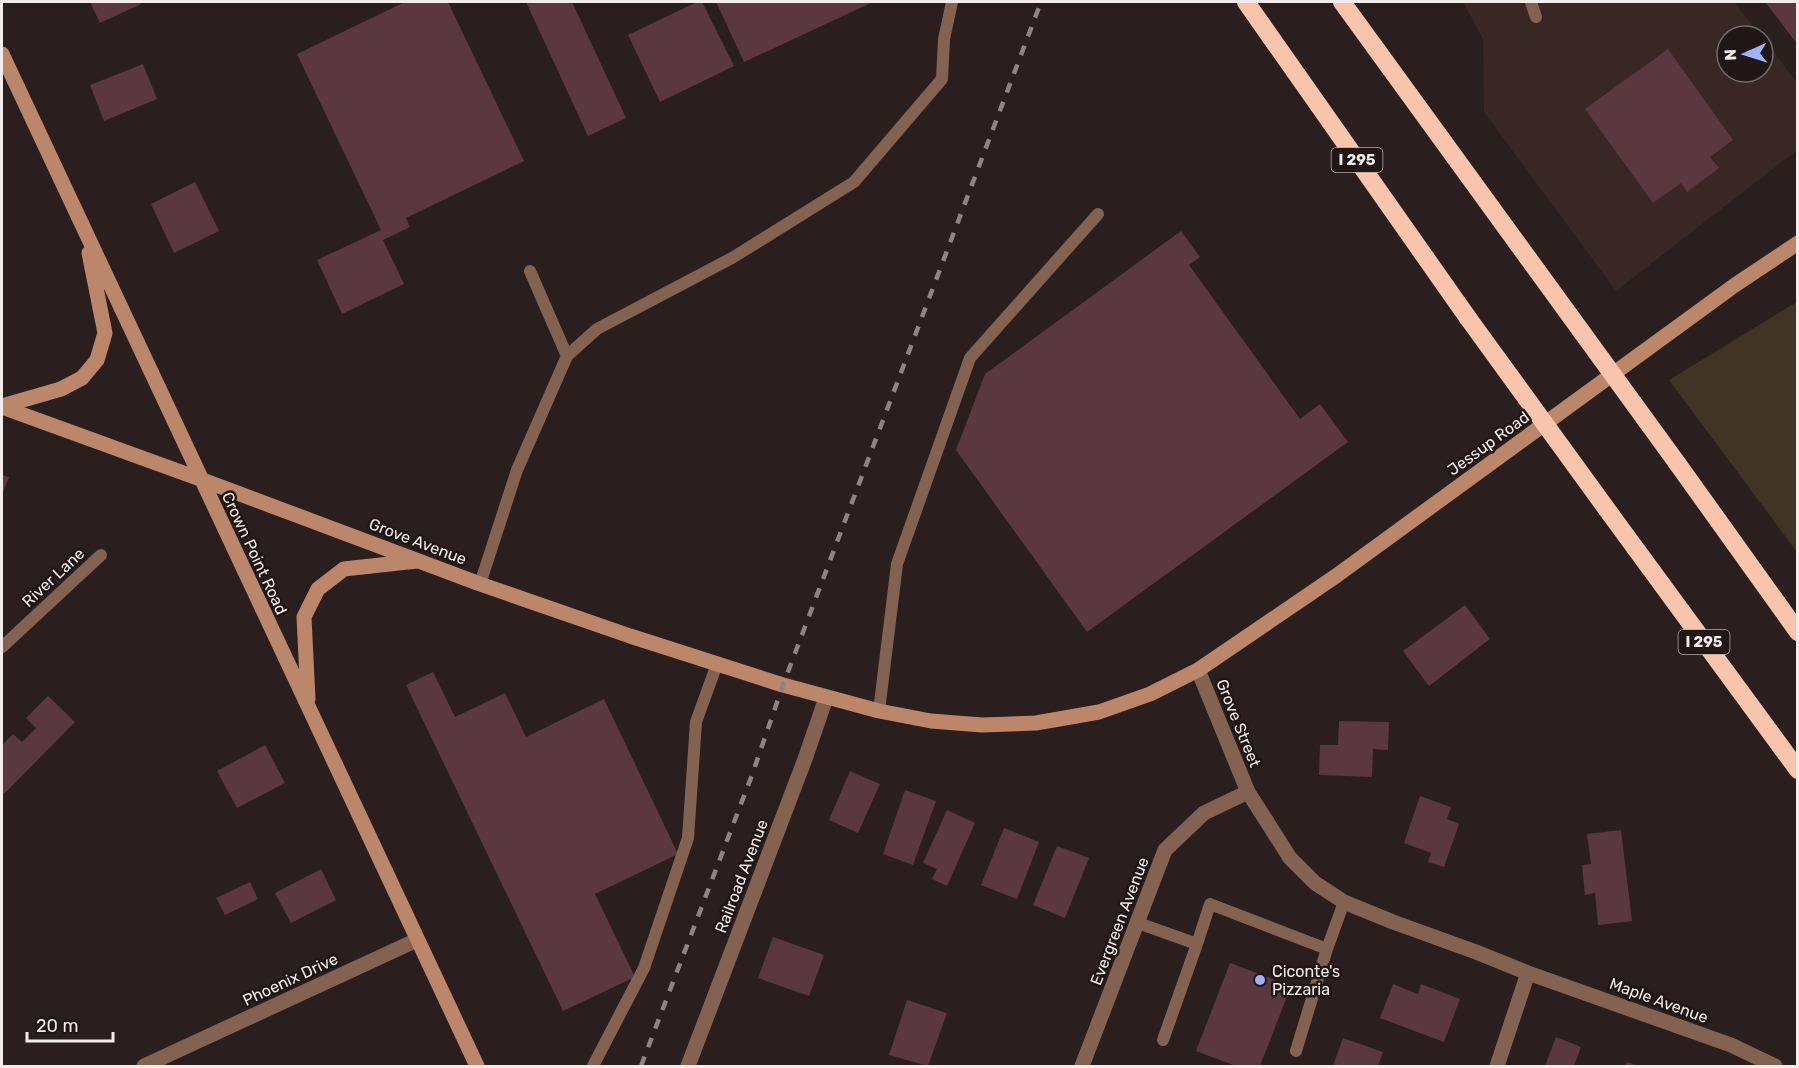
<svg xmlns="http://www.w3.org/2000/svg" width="1799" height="1068" font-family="Rubik,sans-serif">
	<rect width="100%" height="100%" fill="#2a1f1e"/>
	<path fill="#392726" d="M1463,2H1734L1761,36H1727V72H1763V38L1797,83V150L1616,291L1484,112L1483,39Z"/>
	<path fill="#423424" d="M1797,302V552L1669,380Z"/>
	<path fill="#5b3740" d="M90,2H140L141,4L100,23Z
		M405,2H448L524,161L406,218L410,227L383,240L404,284L342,314L317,260L381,230L297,54Z
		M526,2H572L626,118L588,136Z
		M697,2H702L734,66L660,102L628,35Z
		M716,2H873L744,62Z
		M1765,2H1798V45Z
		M1668,49L1733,140L1710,157L1719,168L1687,192L1681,183L1653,203L1585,109Z
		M143,64L157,99L104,121L90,85Z
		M195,182L219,231L174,253L151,204Z
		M1181,231L1200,257L1189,265L1300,419L1320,404L1348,442L1087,632L956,450L985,374Z
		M2,475L9,477L2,495Z
		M1465,605L1490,639L1429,686L1403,651Z
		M433,672L455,717L505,693L526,737L604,699L678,854L595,894L635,977L563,1011L406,685Z
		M48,696L75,722L4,794L2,792V745L13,734L22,742L36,728L26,718Z
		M1339,721L1389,722L1388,750L1373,749L1372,777L1319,775L1320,745H1338Z
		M265,745L285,783L237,808L217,771Z
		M850,771L880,784L858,833L829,820Z
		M905,790L936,801L913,865L883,854Z
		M1420,796L1451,807L1447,819L1459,824L1444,867L1428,862L1431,853L1404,843Z
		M947,810L975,823L947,886L932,879L937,869L923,863Z
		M1004,828L1039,842L1017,899L981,885Z
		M1621,830L1632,921L1598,925L1595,893L1585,895L1582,865L1591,864L1587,834Z
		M1057,846L1089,858L1065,918L1033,905Z
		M321,869L336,900L291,923L275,893Z
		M250,882L258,899L225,915L216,898Z
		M773,937L824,955L809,996L758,978Z
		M1230,963L1291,986L1260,1066H1236L1196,1051Z
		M1393,984L1418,994L1421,984L1460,999L1444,1042L1380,1018Z
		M907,1000L947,1013L928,1066L889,1055Z
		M1556,1037L1581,1047L1574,1066H1545Z
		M1343,1038L1383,1052L1378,1066H1333Z
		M1627,1062L1639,1066H1625Z"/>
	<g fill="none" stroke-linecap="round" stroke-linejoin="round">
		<path stroke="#846251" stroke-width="12" d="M1531,2L1536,17
			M530,271L567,356
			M480,584L517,470L567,356L597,329L732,258L854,182L942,79L944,39L952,2
			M2,647L101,555
			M879,711L897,564L970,358L1098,214
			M1138,923L1197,944L1210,904L1327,949L1344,902
			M1163,1040L1197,944
			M1296,1051L1327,949
			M593,1066L644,968L688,838L696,722L717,664"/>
		<path stroke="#846251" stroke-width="15" d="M1198,670L1248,792L1290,858L1315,883L1344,902L1393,922L1476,952L1528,973L1731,1045L1775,1066
			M144,1066L417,940
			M688,1066L805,759L826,698
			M1082,1066L1165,850L1204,813L1248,792
			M1497,1066L1528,973"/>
		<path stroke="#bc866b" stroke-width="15" d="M2,54L477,1066
			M2,406L61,389L82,378L97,360L105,333L89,253
			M2,407L200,479L480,584L630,636L783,685L879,711L931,721L982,725L1036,723L1099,712L1150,694L1198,670L1336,576L1735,285L1798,243
			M308,699L304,617L318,589L344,569L417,561"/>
		<path stroke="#f8c5ac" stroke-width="18" d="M1246,2L1468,318
			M1342,2L1528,258
			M1677,463L1798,632
			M1611,515L1798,770"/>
		<path stroke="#8d8483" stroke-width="4.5" stroke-dasharray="10 10" stroke-linecap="butt" d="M641,1066L752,775L783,685L1041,2"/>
		<path stroke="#f8c5ac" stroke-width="18" d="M1528,258L1677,463
			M1468,318L1611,515"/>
	</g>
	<circle fill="#a1b2fd" stroke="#201615" stroke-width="2" cx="1260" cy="980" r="6"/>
	<g text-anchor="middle" stroke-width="5" stroke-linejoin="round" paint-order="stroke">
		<g fill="#201615" stroke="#b4acab" stroke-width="1.5">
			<rect x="1331.5" y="148" width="51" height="24" rx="4.5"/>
			<rect x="1678.5" y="630" width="51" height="24" rx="4.5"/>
		</g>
		<g font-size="15" font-weight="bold" fill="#f3eceb">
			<text x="1357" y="165">I 295</text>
			<text x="1704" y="647">I 295</text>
		</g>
		<g font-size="16" fill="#f3eceb" stroke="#201615">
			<text transform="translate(1488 443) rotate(-36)" y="6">Jessup Road</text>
			<text transform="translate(418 541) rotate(21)" y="6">Grove Avenue</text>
			<text transform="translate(255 553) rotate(65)" y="6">Crown Point Road</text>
			<text transform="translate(53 577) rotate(-43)" y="6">River Lane</text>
			<text transform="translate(1239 723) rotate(68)" y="6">Grove Street</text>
			<text transform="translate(741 876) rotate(-69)" y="6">Railroad Avenue</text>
			<text transform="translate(1119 921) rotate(-69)" y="6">Evergreen Avenue</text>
			<text transform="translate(290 979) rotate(-25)" y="6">Phoenix Drive</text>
			<text transform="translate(1659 1000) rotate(20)" y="6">Maple Avenue</text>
		</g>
		<g font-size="16" fill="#f3eceb" stroke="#201615" text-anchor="start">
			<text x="1272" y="977">Ciconte's<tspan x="1272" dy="18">Pizzaria</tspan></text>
		</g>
	</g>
	<rect width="1799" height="1068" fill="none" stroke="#f3eceb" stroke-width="6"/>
	<g transform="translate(1745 54) rotate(267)"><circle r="28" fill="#201615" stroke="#746c6b" stroke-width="1.5"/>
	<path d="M0-4.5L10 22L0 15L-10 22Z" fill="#a1b2fd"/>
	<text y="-9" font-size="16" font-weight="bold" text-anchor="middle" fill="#f3eceb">N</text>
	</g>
	<path d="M27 1032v9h86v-9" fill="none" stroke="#f3eceb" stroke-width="3"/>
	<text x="36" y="1032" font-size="18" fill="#f3eceb" stroke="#201615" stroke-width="4.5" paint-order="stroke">20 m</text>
</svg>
